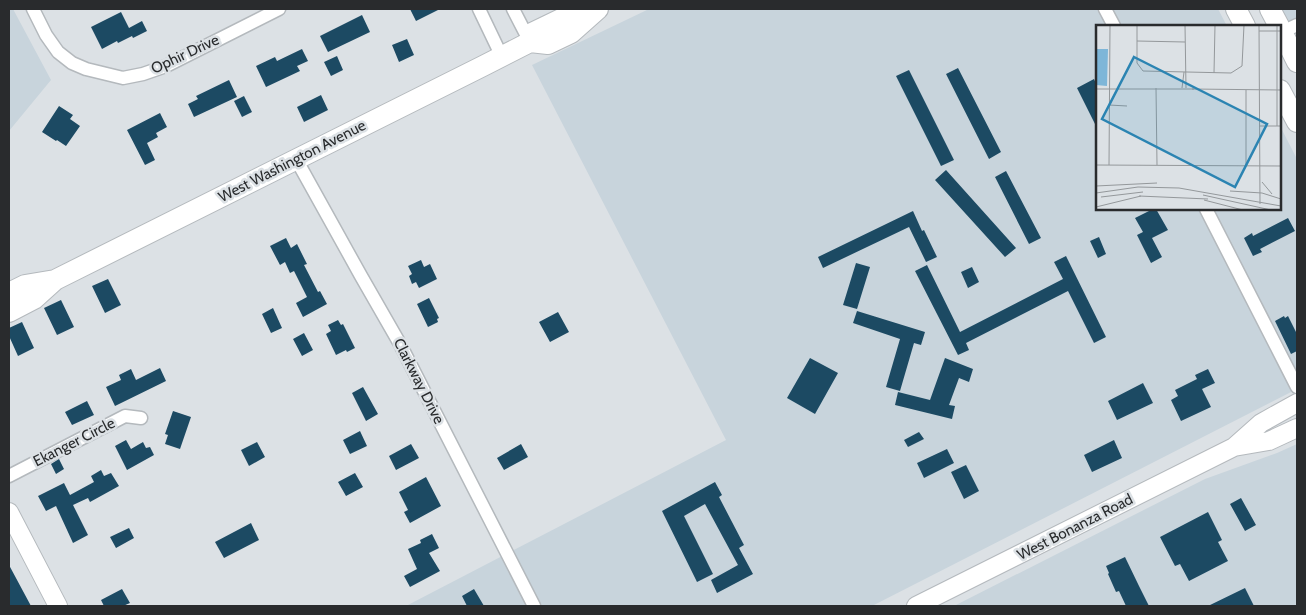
<svg xmlns="http://www.w3.org/2000/svg" width="1306" height="615" font-family="Cabin,sans-serif">
	<rect width="100%" height="100%" fill="#dce1e5"/>
	<path fill="#c8d4dc" d="M9,9H13L51,80L9,131Z
		M649,9H1218L1227,26H1097V209H1280V126L1297,159V389L872,606H406L726,440L532,65Z
		M1270,9H1297V25L1282,32Z
		M1297,444V606H954L1205,479L1277,453Z"/>
	<path fill="#1c4a63" d="M410,9H440L416,21Z
		M121,12L129,28L142,21L147,31L133,38L132,36L118,43L117,41L102,49L91,27Z
		M362,15L370,32L328,52L320,36Z
		M407,39L414,55L399,62L392,45Z
		M302,49L308,61L297,66L300,71L266,87L256,66L275,57L277,61Z
		M337,56L343,70L331,76L324,62Z
		M958,68L1001,152L989,159L946,74Z
		M909,70L954,160L941,166L896,76Z
		M1094,79L1097,86V128L1077,88Z
		M229,80L237,97L194,117L188,104L198,99L196,96Z
		M321,95L328,110L304,122L297,107Z
		M244,96L252,112L242,117L234,101Z
		M59,106L73,115L70,119L80,126L66,146L57,140L56,141L42,132Z
		M160,113L167,127L156,133L158,137L147,143L155,160L145,165L127,130Z
		M946,170L1016,248L1005,257L935,180Z
		M1006,171L1041,238L1029,244L995,177Z
		M1153,209H1156L1168,230L1152,238L1162,257L1151,263L1137,235L1143,232L1135,218Z
		M913,211L922,231L924,230L937,257L926,262L909,227L823,268L818,257Z
		M1288,218L1295,231L1260,249L1262,252L1253,256L1244,238L1252,233L1253,236Z
		M1099,237L1106,254L1098,258L1090,241Z
		M286,238L291,248L297,244L307,264L304,265L318,292L320,291L327,304L303,317L296,303L307,297L294,271L290,273L285,262L280,265L270,246Z
		M1066,256L1106,337L1094,343L1068,291L966,343L969,350L958,355L915,271L927,265L960,332L1063,279L1054,262Z
		M421,260L424,267L430,264L437,279L419,288L416,282L412,284L409,276L412,274L408,266Z
		M856,263L870,267L857,309L843,305Z
		M972,267L979,282L968,288L961,272Z
		M108,279L121,305L105,313L92,286Z
		M429,298L439,318L437,319L438,322L428,327L417,304Z
		M61,300L74,327L57,335L44,308Z
		M273,308L282,328L271,333L262,314Z
		M857,311L925,332L921,345L914,343L900,391L886,387L900,339L853,323Z
		M558,312L569,332L550,342L539,322Z
		M1284,316L1285,318L1288,316L1297,334V351L1291,354L1275,321Z
		M338,320L341,325L343,324L355,348L347,352L346,350L336,355L326,334L331,331L328,325Z
		M22,322L34,348L18,356L9,336V328Z
		M304,333L313,350L302,356L293,339Z
		M810,358L838,373L815,414L787,398Z
		M945,358L973,369L969,382L959,378L949,405L955,406L952,419L895,405L898,392L930,400Z
		M160,368L166,381L115,406L106,387L121,380L119,375L131,369L136,380Z
		M1208,369L1215,383L1202,389L1211,407L1181,421L1171,400L1178,396L1175,390L1197,379L1195,375Z
		M1143,383L1153,403L1117,420L1108,401Z
		M363,387L378,414L366,421L352,393Z
		M87,401L94,415L72,425L65,412Z
		M173,411L191,417L180,449L165,444L168,435L165,434Z
		M360,431L367,446L350,454L343,440Z
		M919,432L924,439L908,447L904,440Z
		M126,440L131,449L143,442L146,448L150,447L154,455L127,470L115,446Z
		M1114,440L1122,458L1092,472L1084,455Z
		M257,442L265,457L249,466L241,450Z
		M411,444L419,458L396,470L389,456Z
		M521,444L528,457L504,470L497,458Z
		M947,449L954,463L924,478L917,463Z
		M59,459L64,469L56,474L51,464Z
		M966,465L979,491L964,499L951,472Z
		M101,470L104,476L111,473L119,486L90,502L88,498L73,505L88,535L73,543L56,506L46,511L38,496L64,483L70,495L94,482L91,476Z
		M355,473L363,487L346,496L338,482Z
		M426,477L441,506L410,523L404,512L408,510L399,492Z
		M715,482L722,495L719,497L744,545L739,548L753,574L717,593L711,580L738,565L705,504L684,516L713,574L697,582L662,511Z
		M1241,498L1256,525L1245,531L1230,504Z
		M1208,512L1222,540L1218,542L1228,561L1189,581L1180,564L1175,566L1160,537Z
		M251,523L259,540L224,558L215,542Z
		M129,528L134,538L116,548L110,537Z
		M432,534L439,548L429,553L440,571L410,587L404,576L417,569L408,549L421,543L420,540Z
		M1125,557L1139,586L1149,606H1126L1119,591L1116,592L1108,574L1109,573L1106,566Z
		M9,565L31,606H9Z
		M1245,588L1254,606H1208Z
		M122,589L130,603L123,606H104L101,600Z
		M474,589L484,606H467L462,596Z"/>
	<g fill="none" stroke-linecap="round" stroke-linejoin="round">
		<g stroke="#b4b9bd" stroke-width="15">
			<path id="street" d="M33,9L46,35L58,52L72,63L86,69L123,78L143,74L166,66L279,9
				M479,9L502,57
				M513,9L530,42
				M1105,9L1114,26
				M1280,33L1297,25
				M296,159L361,276L400,344L534,606
				M1206,209L1297,387
				M9,476L125,416L141,418"/>
		</g>
		<g stroke="#b4b9bd" stroke-width="20">
			<path id="secondary" d="M1234,447L1269,441L1297,428
				M9,512L58,606
				M916,606L1234,447L1261,423L1297,403"/>
		</g>
		<g stroke="#b4b9bd" stroke-width="22">
			<path id="primary" d="M1236,9L1245,26
				M1270,9L1279,26
				M1280,28L1297,62
				M530,42L532,33L561,19L594,10
				M1280,90L1297,122
				M9,293L25,285L55,280
				M9,312L34,299L55,280L483,66L530,42L548,44L571,33L598,9"/>
		</g>
		<use href="#street" stroke="#fff" stroke-width="12"/>
		<use href="#secondary" stroke="#fff" stroke-width="18"/>
		<use href="#primary" stroke="#fff" stroke-width="20"/>
	</g>
	<g text-anchor="middle" stroke-width="5" stroke-linejoin="round" paint-order="stroke">
		<g font-size="15" fill="#292b2d" stroke="#dce1e5">
			<text transform="translate(185 54) rotate(-25)" y="5">Ophir Drive</text>
			<text transform="translate(292 161) rotate(-27)" y="5">West Washington Avenue</text>
			<text transform="translate(419 381) rotate(63)" y="5">Clarkway Drive</text>
			<text transform="translate(74 442) rotate(-27)" y="5">Ekanger Circle</text>
			<text transform="translate(1075 527) rotate(-27)" y="5">West Bonanza Road</text>
		</g>
	</g>
	<g transform="translate(1096 25)">
		<rect width="185" height="185" fill="#dce1e5"/>
		<path d="M0,24H12L11,61L0,60Z" fill="#7eb6d8"/>
		<path fill="none" stroke="#94989b" stroke-width="1" d="M41,0V38L47,46L135,48L146,41L148,0M89,0L90,63M163,0L164,179M163,6H185M41,16L89,17M118,48L119,0M60,63L61,140M86,63L88,47M0,64H98M96,64L185,65M13,80L31,81M163,101H185M181,101V0M0,140L185,141M13,140L14,0M150,140V65M166,157L176,169M0,161L61,158M134,166L166,168L185,174M0,168L42,162L83,163L185,181M107,170L175,185M43,171L112,174M5,172L47,167M108,175L147,185M0,182L45,171"/>
		<path fill="#2b84b2" fill-opacity="0.15" stroke="#2b84b2" stroke-width="2.5" d="M38,32L171,99L139,162L6,94Z"/>
		<rect width="185" height="185" fill="none" stroke="#292b2d" stroke-width="2.5"/>
	</g>
	<rect width="1306" height="615" fill="none" stroke="#292b2d" stroke-width="20"/>
</svg>
